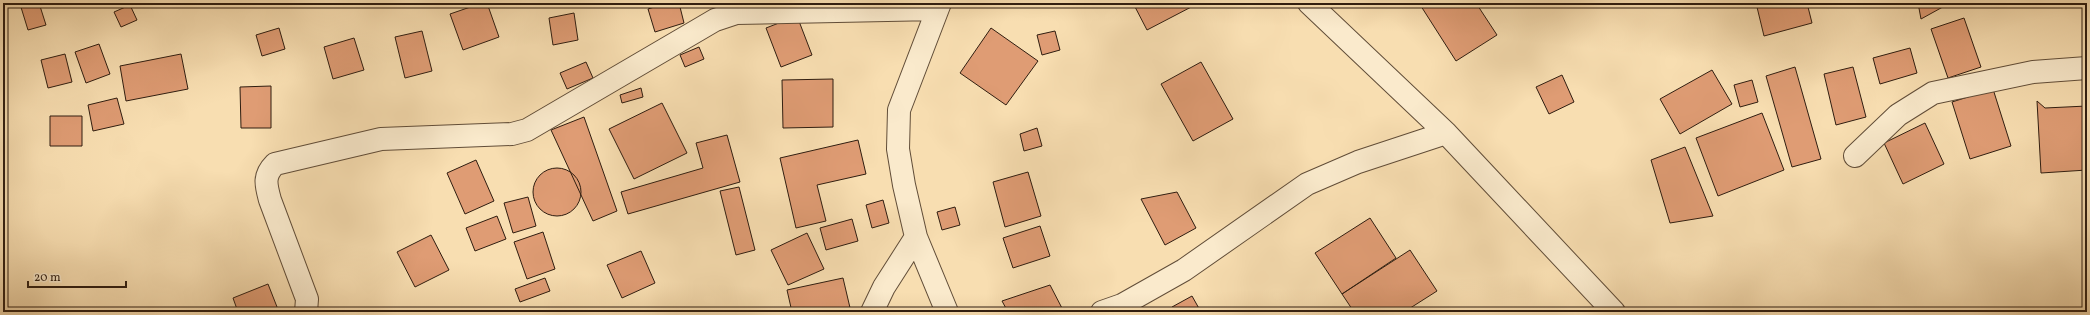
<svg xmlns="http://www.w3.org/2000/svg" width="2090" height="315" font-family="Vollkorn,serif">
	<rect width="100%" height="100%" fill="#f8deb1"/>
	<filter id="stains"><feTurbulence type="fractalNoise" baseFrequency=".005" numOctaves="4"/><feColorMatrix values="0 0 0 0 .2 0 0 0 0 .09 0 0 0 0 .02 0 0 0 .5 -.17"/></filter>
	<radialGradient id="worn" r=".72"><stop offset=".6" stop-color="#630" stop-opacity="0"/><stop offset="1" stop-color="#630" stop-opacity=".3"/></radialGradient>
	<path fill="#df9c74" stroke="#2f1d10" d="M24,3H39L46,25L28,30L20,4Z
		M482,3H487L499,37L463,50L450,14Z
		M667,3H679L684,23L655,32L648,9Z
		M1133,3H1193L1195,5L1147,30Z
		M1419,3H1476L1497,35L1456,61Z
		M1756,3H1807L1812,23L1764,36Z
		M1918,3H1950L1921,19Z
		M130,5L137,20L121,27L114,12Z
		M574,13L578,40L553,45L549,18Z
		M797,16L812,55L781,67L766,28Z
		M1964,18L1981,67L1948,78L1931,29Z
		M279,28L285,49L262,56L256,35Z
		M991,28L1038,61L1006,105L960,73Z
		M422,31L432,71L405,78L395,37Z
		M1055,31L1060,50L1042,55L1037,35Z
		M354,38L364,70L333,79L324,47Z
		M99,44L110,74L86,83L75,52Z
		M699,47L704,59L685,67L680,55Z
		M1910,48L1917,73L1880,84L1873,58Z
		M65,54L72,82L48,88L41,60Z
		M181,54L188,89L126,101L120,66Z
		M586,62L593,78L567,89L560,73Z
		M1201,62L1233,119L1193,141L1161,84Z
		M1795,67L1821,159L1792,167L1766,76Z
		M1853,67L1866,117L1836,125L1824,74Z
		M1712,70L1732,104L1680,134L1660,99Z
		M1562,75L1574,102L1549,114L1536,87Z
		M833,79V127L783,128L782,80Z
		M1752,80L1758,102L1740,107L1734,85Z
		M271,86V128H241L240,87Z
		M641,88L643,97L622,103L620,95Z
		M1993,89L2011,146L1970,159L1952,102Z
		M117,98L124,124L93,131L88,105Z
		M2037,101L2045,108L2087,106V170L2041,173Z
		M662,103L687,153L634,179L609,129Z
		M1762,113L1784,170L1718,196L1696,138Z
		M50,116H82V146H50Z
		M584,117L617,211L593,221L551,130Z
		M1925,123L1944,164L1903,184L1884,143Z
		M1037,128L1042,146L1024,151L1020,134Z
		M727,135L740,182L628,214L621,192L703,168L696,143Z
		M858,140L866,174L817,185L826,221L796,228L780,158Z
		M1685,147L1713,216L1670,223L1651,160Z
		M476,160L494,201L465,214L447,173Z
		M533 192a24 24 0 1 1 48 0a24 24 0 1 1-48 0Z
		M1028,172L1041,216L1005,227L993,182Z
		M739,187L755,250L736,255L720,191Z
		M1177,192L1196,228L1165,245L1141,199Z
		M528,197L536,226L513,233L504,203Z
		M883,200L889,223L872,228L866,205Z
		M955,207L960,225L942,230L937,212Z
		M497,216L506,239L475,251L466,228Z
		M1370,218L1396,258L1342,294L1315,253Z
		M852,219L858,241L826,250L820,228Z
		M1040,226L1050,256L1013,268L1003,238Z
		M543,232L555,269L527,279L514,242Z
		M807,233L824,269L788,285L771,250Z
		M431,235L449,270L415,287L397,252Z
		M1410,250L1437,291L1404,312H1354L1342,294Z
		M641,251L655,283L622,298L607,265Z
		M545,278L550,291L520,302L515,289Z
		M843,278L851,312H792L787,290Z
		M268,284L279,312H238L233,298Z
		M1050,285L1064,312H1008L1002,301Z
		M1192,296L1201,312H1174L1172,307Z"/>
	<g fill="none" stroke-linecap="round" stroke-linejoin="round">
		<g stroke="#614d38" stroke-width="24">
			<path id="minor" d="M940,3L899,110L898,149L904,185L916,237L947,312
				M1309,3L1446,133L1614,312
				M1855,156L1898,115L1933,93L2033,72L2087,68
				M306,312L307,299L270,200C266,185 263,176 275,164L381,139L512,134L527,130L698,30L715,20L736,13L937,9
				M872,312L884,287L916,237
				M1102,312L1122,305L1184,270L1307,184L1358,162L1446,133"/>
		</g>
		<use href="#minor" stroke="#faeacc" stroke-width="22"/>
	</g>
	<rect width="2090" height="315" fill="none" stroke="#f8deb1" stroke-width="16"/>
	<rect x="4" y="4" width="2082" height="307" fill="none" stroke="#2f1d10" stroke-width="2"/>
	<rect x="8" y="8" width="2074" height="299" fill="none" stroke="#2f1d10"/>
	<path d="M28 281v6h98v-6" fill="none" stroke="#2f1d10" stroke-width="2"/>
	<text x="34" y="281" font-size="12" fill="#2f1d10" stroke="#faeacc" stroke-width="3" paint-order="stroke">20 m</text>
	<rect width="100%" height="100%" filter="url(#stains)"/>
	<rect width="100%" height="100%" fill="url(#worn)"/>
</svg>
